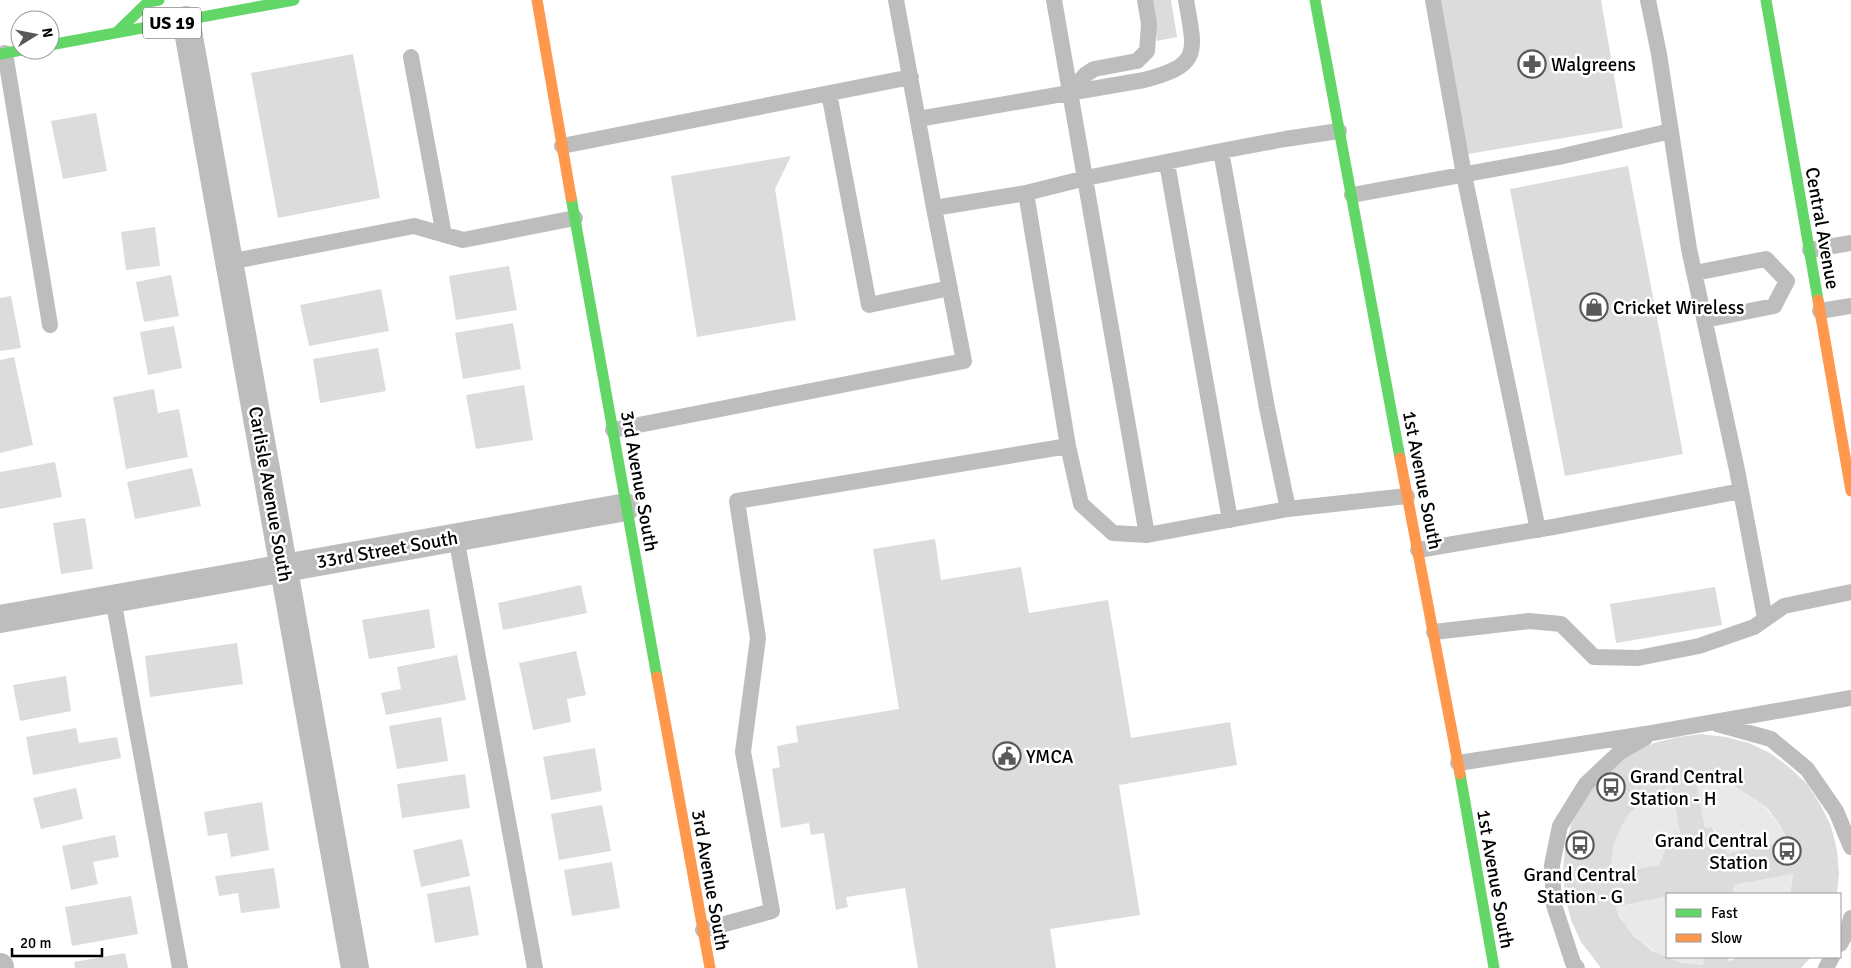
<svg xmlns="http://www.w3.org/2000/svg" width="1851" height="968" font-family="Signika,sans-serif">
	<rect width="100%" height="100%" fill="#fff"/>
	<path fill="#e9e9e9" d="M1696,780C1740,781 1769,801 1788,841L1728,853L1713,827L1705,828Z
		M1671,785L1680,833L1672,835L1659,865L1609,874C1610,864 1611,852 1614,843C1623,815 1644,796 1671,785Z
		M1793,874L1790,894H1733L1734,885Z
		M1664,897L1667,902V957H1702L1704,965C1697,964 1688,965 1681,963C1652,955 1628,935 1616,907Z"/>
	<path fill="#dcdcdc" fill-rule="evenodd" d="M1150,0H1171L1177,37L1157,41Z
		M1441,0H1601L1623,128L1468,154Z
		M353,54L380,198L278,218L251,73Z
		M96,113L107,171L63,179L51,121Z
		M791,156L775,189L796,320L697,337L671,176Z
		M1628,166L1683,454L1565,476L1510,189Z
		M155,227L160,266L126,270L121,232Z
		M509,266L517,310L456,320L449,276Z
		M171,275L179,316L144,322L136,282Z
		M381,289L389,331L309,346L300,305Z
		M11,296L21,348L0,351V298Z
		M513,323L521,369L463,379L455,333Z
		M174,326L182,368L148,375L140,332Z
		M378,348L386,391L320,403L313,359Z
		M14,357L33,445L0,453V360Z
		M524,385L533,440L476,449L466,395Z
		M154,389L158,413L179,409L188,457L126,469L113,397Z
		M55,462L62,497L0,509V472Z
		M192,468L201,506L135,519L127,482Z
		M85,518L93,569L61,574L53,523Z
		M935,539L941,580L1021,567L1029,613L1108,600L1131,738L1230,722L1237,765L1119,785L1140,915L1050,929L1056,968H918L905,888L846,897L848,907L836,910L824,833L811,835L809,823L781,828L772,769L780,767L777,746L798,742L796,726L899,709L873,549Z
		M581,585L587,613L503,630L498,603Z
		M1715,587L1722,625L1616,643L1610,604Z
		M429,609L435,648L369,659L362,620Z
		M237,643L243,684L150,697L145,656Z
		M576,651L586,695L567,699L571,722L533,730L519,663Z
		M457,655L466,700L386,715L381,693L401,689L397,667Z
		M66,676L71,711L20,721L13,685Z
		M441,717L448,761L397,769L389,726Z
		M76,728L79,743L117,737L121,758L33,775L26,737Z
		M1701,734L1726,737L1749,743L1770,753L1789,767L1807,784L1820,804L1831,826L1837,850L1839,874L1837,894H1790L1793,874L1734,885L1733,894H1667V902L1664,897L1616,907L1620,917L1634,936L1652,951L1682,963L1704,965L1702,957H1728L1729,961L1739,957H1811L1801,968H1601L1581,942L1571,920L1565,896L1563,873L1565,848L1571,825L1582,803L1595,784L1612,767L1632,753L1654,743L1678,737ZM1696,780L1719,782L1734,786L1757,800L1769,810L1781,827L1788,841L1728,853L1712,827L1705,828ZM1671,785L1680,833L1672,834L1659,865L1609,874L1614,843L1622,825L1631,812L1645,800Z
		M595,748L602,791L551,800L543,757Z
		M465,774L470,808L402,818L397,784Z
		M76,788L83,819L41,829L33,798Z
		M262,802L269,850L231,857L227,833L208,836L204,812Z
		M602,805L611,851L559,860L551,814Z
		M115,835L119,857L93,862L98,884L71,890L62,846Z
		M462,839L470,876L421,887L413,850Z
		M612,862L620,908L572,916L564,870Z
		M274,868L280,908L241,913L238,893L219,896L215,876Z
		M470,886L479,935L435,943L427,894Z
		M131,896L138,934L72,946L65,907Z
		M125,953L128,968H75L74,962Z"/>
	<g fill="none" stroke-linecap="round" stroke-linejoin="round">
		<path stroke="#bdbdbd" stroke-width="16" d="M896,0L934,208L1026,193L1086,178L1221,151L1285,139L1339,131
			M1054,0L1147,535
			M1433,0L1464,175L1538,530
			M1648,0L1659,54L1689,249L1737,470L1765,618
			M5,53L50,325
			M411,57L444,235
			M1070,92L1085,75L1094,69L1137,61L1147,51L1149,24L1145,0
			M829,93L869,305L950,288
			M918,119L1144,80C1202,65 1195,52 1186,0
			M562,146L911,77
			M1221,151L1267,408L1288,509
			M1167,163L1230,520
			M1026,193L1068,446L1081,504L1113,533L1147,535L1288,509L1407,496
			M1352,195L1559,157L1671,131
			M1810,250L1851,243
			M229,262L414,226L463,240L575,218
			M1695,273L1766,259L1787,281
			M1820,311L1851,306
			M1705,320L1774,306L1787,281
			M613,430L964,361L934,208
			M456,537L535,968
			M1418,550L1553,527L1741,491
			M113,599L180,968
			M1434,632L1529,621L1561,624L1594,657L1638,658L1699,646L1754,627L1784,606L1851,592
			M1717,724L1771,739L1807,769L1836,811L1851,847
			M1458,763L1652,733L1851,698
			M703,930L772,911L743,752L758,638L737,501L1068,446
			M1840,944L1848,930L1851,918
			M1577,968L1573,963L1554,905L1552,865L1560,826L1586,784L1620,752L1645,738
			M1826,968L1832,957"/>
		<path stroke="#bdbdbd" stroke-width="28" d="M186,20L355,968
			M0,619L626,507
			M0,967V968"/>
		<path stroke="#63d668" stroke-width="11" d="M1315,0L1400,458
			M1766,0L1818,300
			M116,33L148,2L159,0
			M50,45L294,0
			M0,54L22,50
			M571,197L657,677
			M1460,774L1494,968"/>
		<path stroke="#ff974d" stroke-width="11" d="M537,0L571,197
			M1818,300L1851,491
			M1400,458L1460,774
			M657,677L710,968"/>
	</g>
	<defs>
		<g id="pharmacy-ring" transform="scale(1.4375)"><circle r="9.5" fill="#fff" stroke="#595959" stroke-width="1.5"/><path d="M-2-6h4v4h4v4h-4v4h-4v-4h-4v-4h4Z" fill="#595959"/></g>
		<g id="shop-ring" transform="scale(1.4375)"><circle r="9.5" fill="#fff" stroke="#595959" stroke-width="1.5"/><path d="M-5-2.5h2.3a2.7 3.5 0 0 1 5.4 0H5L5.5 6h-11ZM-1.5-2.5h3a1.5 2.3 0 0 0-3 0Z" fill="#595959"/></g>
		<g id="civic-ring" transform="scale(1.4375)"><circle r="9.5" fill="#fff" stroke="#595959" stroke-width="1.5"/><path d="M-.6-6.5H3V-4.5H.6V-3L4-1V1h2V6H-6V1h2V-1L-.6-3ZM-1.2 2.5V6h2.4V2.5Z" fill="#595959"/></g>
		<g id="bus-ring" transform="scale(1.4375)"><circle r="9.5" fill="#fff" stroke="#595959" stroke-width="1.5"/><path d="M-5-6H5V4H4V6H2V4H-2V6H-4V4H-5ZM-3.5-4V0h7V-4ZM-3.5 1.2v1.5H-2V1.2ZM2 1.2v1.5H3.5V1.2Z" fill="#595959"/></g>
	</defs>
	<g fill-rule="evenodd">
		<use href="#pharmacy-ring" x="1532" y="64"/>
		<use href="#shop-ring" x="1594" y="307"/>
		<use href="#civic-ring" x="1007" y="756"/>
		<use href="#bus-ring" x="1611" y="787"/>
		<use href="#bus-ring" x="1580" y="845"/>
		<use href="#bus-ring" x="1787" y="851"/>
	</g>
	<g text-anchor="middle" stroke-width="5" stroke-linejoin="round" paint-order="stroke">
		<rect fill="#fff" stroke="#4c4c4c" stroke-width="1" x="143" y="7.5" width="58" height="31" rx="4"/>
		<g font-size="18" font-weight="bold" fill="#000">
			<text x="172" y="29">US 19</text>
		</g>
		<g font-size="19" fill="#000" stroke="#fff" text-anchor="start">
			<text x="1551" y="71">Walgreens</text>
			<text x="1613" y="314">Cricket Wireless</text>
			<text x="1026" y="763">YMCA</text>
			<text x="1630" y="783">Grand Central<tspan x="1630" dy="22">Station - H</tspan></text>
			<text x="1768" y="847" text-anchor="end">Grand Central<tspan x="1768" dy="22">Station</tspan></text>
			<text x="1580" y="881" text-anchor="middle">Grand Central<tspan x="1580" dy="22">Station - G</tspan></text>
		</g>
		<g font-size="19" fill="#000" stroke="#fff">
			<text transform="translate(1823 228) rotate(80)" y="7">Central Avenue</text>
			<text transform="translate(1423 480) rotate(79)" y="7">1st Avenue South</text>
			<text transform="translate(640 481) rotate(80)" y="7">3rd Avenue South</text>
			<text transform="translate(271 494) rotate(80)" y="7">Carlisle Avenue South</text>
			<text transform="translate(387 549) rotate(-10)" y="7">33rd Street South</text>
			<text transform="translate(1496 879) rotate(80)" y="7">1st Avenue South</text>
			<text transform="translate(711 880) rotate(80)" y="7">3rd Avenue South</text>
		</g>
	</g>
	<rect x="1666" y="893" width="175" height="65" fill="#ffffff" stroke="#999999"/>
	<rect x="1676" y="909" width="25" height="8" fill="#63d668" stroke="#999999"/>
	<text x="1711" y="918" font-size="15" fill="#000000">Fast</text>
	<rect x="1676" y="934" width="25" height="8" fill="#ff974d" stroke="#999999"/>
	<text x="1711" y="943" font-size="15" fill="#000000">Slow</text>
	<g transform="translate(35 35) rotate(80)"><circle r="24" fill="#ffffff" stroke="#999999"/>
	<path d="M0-4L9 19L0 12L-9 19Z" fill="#595959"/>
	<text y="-8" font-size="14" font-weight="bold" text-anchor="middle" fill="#000000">N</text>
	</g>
	<path d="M12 948v8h90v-8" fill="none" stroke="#000000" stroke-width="2.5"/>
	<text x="20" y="948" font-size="15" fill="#000000" stroke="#ffffff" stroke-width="4" paint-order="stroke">20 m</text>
</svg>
